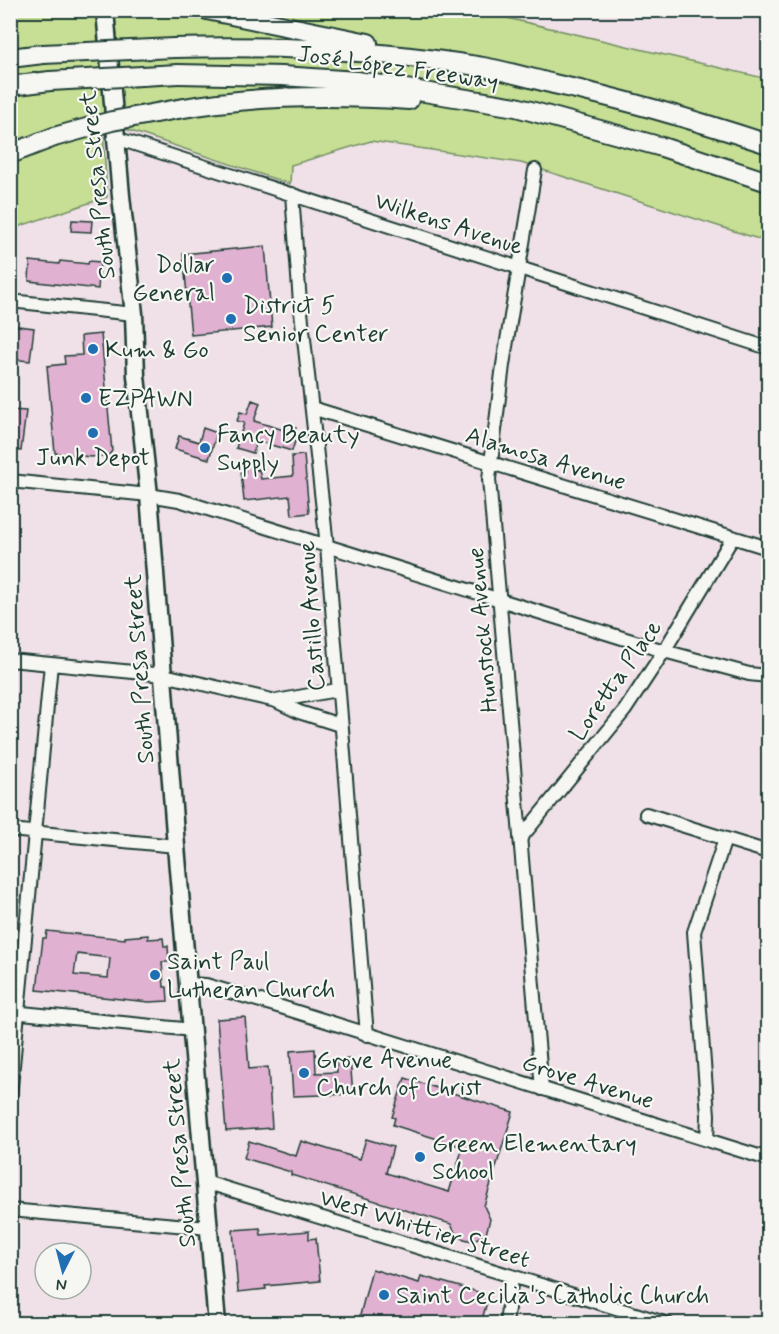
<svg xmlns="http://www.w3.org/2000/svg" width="779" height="1334" font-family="Mynerve,sans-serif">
	<rect width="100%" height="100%" fill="#f0e1e8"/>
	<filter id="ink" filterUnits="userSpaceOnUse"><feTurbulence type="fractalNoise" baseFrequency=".0167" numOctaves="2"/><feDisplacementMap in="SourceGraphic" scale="12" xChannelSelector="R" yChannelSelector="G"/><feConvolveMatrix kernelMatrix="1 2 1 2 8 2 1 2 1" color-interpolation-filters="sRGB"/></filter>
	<g filter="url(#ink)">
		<path fill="#c6df95" stroke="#728e64" stroke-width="1.5" d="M11,11H477L768,79V242L521,163L371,141L291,165L290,184L122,128L103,127L107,197L14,228L11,234Z"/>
		<path fill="#e1b1d2" stroke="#1f3d34" stroke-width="1.5" fill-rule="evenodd" d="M72,220L92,221L91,232L71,231Z
			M265,246L272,327L191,335L183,254Z
			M30,261L59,264L60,261L88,264L89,261L100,262L98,289L29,281Z
			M10,325L34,328L30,361L10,359Z
			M101,334L112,451L109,455L91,457L55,453L47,366L65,364L64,356L82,355L81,336Z
			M252,400L260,403L254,421L284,430L285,425L296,428L293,435H297L292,451L257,441L253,453L236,448L244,423L237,421L240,412L247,414Z
			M10,410L26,411L21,451L10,450Z
			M203,428L217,433L209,459L175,449L179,436L199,442Z
			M304,455L309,513L292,515L290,496L244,501L241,472H245V465L255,464L256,470L259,469L261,479L293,476L292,456Z
			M47,931L125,939V937L148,935V939L163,938L164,946H168L169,962H162L164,987H167L168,1001L149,1002L37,990L43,938H46ZM77,954L110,958L108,978L74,975Z
			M245,1017L249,1069L268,1067L272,1128L226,1131L217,1019Z
			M315,1049L316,1073L337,1072L336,1060L350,1059L353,1094L293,1096L290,1051Z
			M405,1078L513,1112L484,1206L490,1219L486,1234L472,1241L457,1237L451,1224L291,1175V1172L244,1158L249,1141L296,1156L301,1141L360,1159L366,1139L393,1147L386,1173L449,1192L463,1147L393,1125L395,1118L392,1117Z
			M260,1228L261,1235L309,1231V1239L316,1238L320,1281L265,1286L266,1289L238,1292L233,1230Z
			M372,1269L419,1283L421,1276L489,1295L481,1323H358Z"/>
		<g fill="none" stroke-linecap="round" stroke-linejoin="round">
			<g stroke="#1f3d34" stroke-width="16">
				<path id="minor" d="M116,138L768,348
					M535,170L503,365L489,479L542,1089
					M292,194L300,303L327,546L367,1035
					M10,301L134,314
					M312,408L768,548
					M10,481L149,495L179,500L664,651L749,674L768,676
					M10,660L164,675L276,701L337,690
					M276,701L299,712L340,725
					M646,814L768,852
					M10,830L176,846
					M520,839L625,710L664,651L733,537
					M188,984L206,985L281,1007L768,1159
					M12,1012L193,1030
					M10,1097L51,664
					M707,1140L708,1115L694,932L725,839
					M205,1182L668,1324
					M10,1210L209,1228
					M506,1324L512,1277"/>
			</g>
			<g stroke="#1f3d34" stroke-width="21">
				<path id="major" d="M105,10L121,196L134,314L136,376L149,495L176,846L217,1324"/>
			</g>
			<g stroke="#1f3d34" stroke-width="22">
				<path id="highway" d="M207,10L368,43
					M174,48C277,45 380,50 483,67C506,71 530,78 554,84C627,100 698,121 768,144
					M10,58L43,54
					M178,74L282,76L357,81L516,107L662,147L768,182
					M10,86L50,81
					M178,109C254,95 332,95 409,100
					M10,154L54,137"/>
			</g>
			<use href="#minor" stroke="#f6f6f2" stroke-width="12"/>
			<use href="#major" stroke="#f6f6f2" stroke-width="16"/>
			<use href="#highway" stroke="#f6f6f2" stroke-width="18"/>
			<g stroke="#1f3d34" stroke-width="22" stroke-linecap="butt">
				<path id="highway-bridge" d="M43,54L174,48
					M50,81L178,74
					M54,137L112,121L178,109"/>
			</g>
			<use href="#highway-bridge" stroke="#f6f6f2" stroke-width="18"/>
		</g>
	</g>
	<g fill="#1f6fb2" stroke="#f6f6f2" stroke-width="2">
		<circle cx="227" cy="278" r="6"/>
		<circle cx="231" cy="319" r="6"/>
		<circle cx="93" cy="349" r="6"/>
		<circle cx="86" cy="398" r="6"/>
		<circle cx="93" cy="433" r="6"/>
		<circle cx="205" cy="448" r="6"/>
		<circle cx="155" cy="975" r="6"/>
		<circle cx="304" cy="1073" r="6"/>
		<circle cx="420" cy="1157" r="6"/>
		<circle cx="384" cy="1295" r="6"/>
	</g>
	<g text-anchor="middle" stroke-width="4.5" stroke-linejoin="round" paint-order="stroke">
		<g font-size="24" fill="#1f3d34" stroke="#f6f6f2">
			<text transform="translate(398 67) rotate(8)" y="8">José López Freeway</text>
			<text transform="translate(97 185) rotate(-96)" y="8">South Presa Street</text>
			<text transform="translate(449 223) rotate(18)" y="8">Wilkens Avenue</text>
			<text transform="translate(546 458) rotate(17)" y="8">Alamosa Avenue</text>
			<text transform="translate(311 616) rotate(-94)" y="8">Castillo Avenue</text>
			<text transform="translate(482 630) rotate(-95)" y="8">Hunstock Avenue</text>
			<text transform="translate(139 669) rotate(-94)" y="8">South Presa Street</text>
			<text transform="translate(615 680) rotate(-55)" y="8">Loretta Place</text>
			<text transform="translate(588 1081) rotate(17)" y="8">Grove Avenue</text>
			<text transform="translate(179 1153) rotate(-95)" y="8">South Presa Street</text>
			<text transform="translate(425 1228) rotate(17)" y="8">West Whittier Street</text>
		</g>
		<g font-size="24" fill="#1f3d34" stroke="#f6f6f2" text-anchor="start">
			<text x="215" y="272" text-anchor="end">Dollar<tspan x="215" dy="28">General</tspan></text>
			<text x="243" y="313">District 5<tspan x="243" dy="28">Senior Center</tspan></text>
			<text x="105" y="357">Kum &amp; Go</text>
			<text x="98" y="406">EZPAWN</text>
			<text x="217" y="442">Fancy Beauty<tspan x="217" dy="28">Supply</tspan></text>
			<text x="93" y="465" text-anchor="middle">Junk Depot</text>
			<text x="167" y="969">Saint Paul<tspan x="167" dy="28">Lutheran Church</tspan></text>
			<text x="316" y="1067">Grove Avenue<tspan x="316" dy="28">Church of Christ</tspan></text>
			<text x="432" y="1151">Green Elementary<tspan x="432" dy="28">School</tspan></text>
			<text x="396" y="1303">Saint Cecilia's Catholic Church</text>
		</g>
	</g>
	<rect width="779" height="1334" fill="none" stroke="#f6f6f2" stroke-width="36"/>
	<rect x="18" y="18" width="743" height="1298" fill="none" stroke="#1f3d34" stroke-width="2" filter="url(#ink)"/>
	<g transform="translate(63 1271) rotate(186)"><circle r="28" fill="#f6f6f2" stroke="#a0aca6" stroke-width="1.5"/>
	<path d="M0-4.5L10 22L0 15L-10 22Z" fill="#1f6fb2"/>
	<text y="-9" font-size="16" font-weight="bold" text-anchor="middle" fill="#1f3d34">N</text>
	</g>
</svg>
